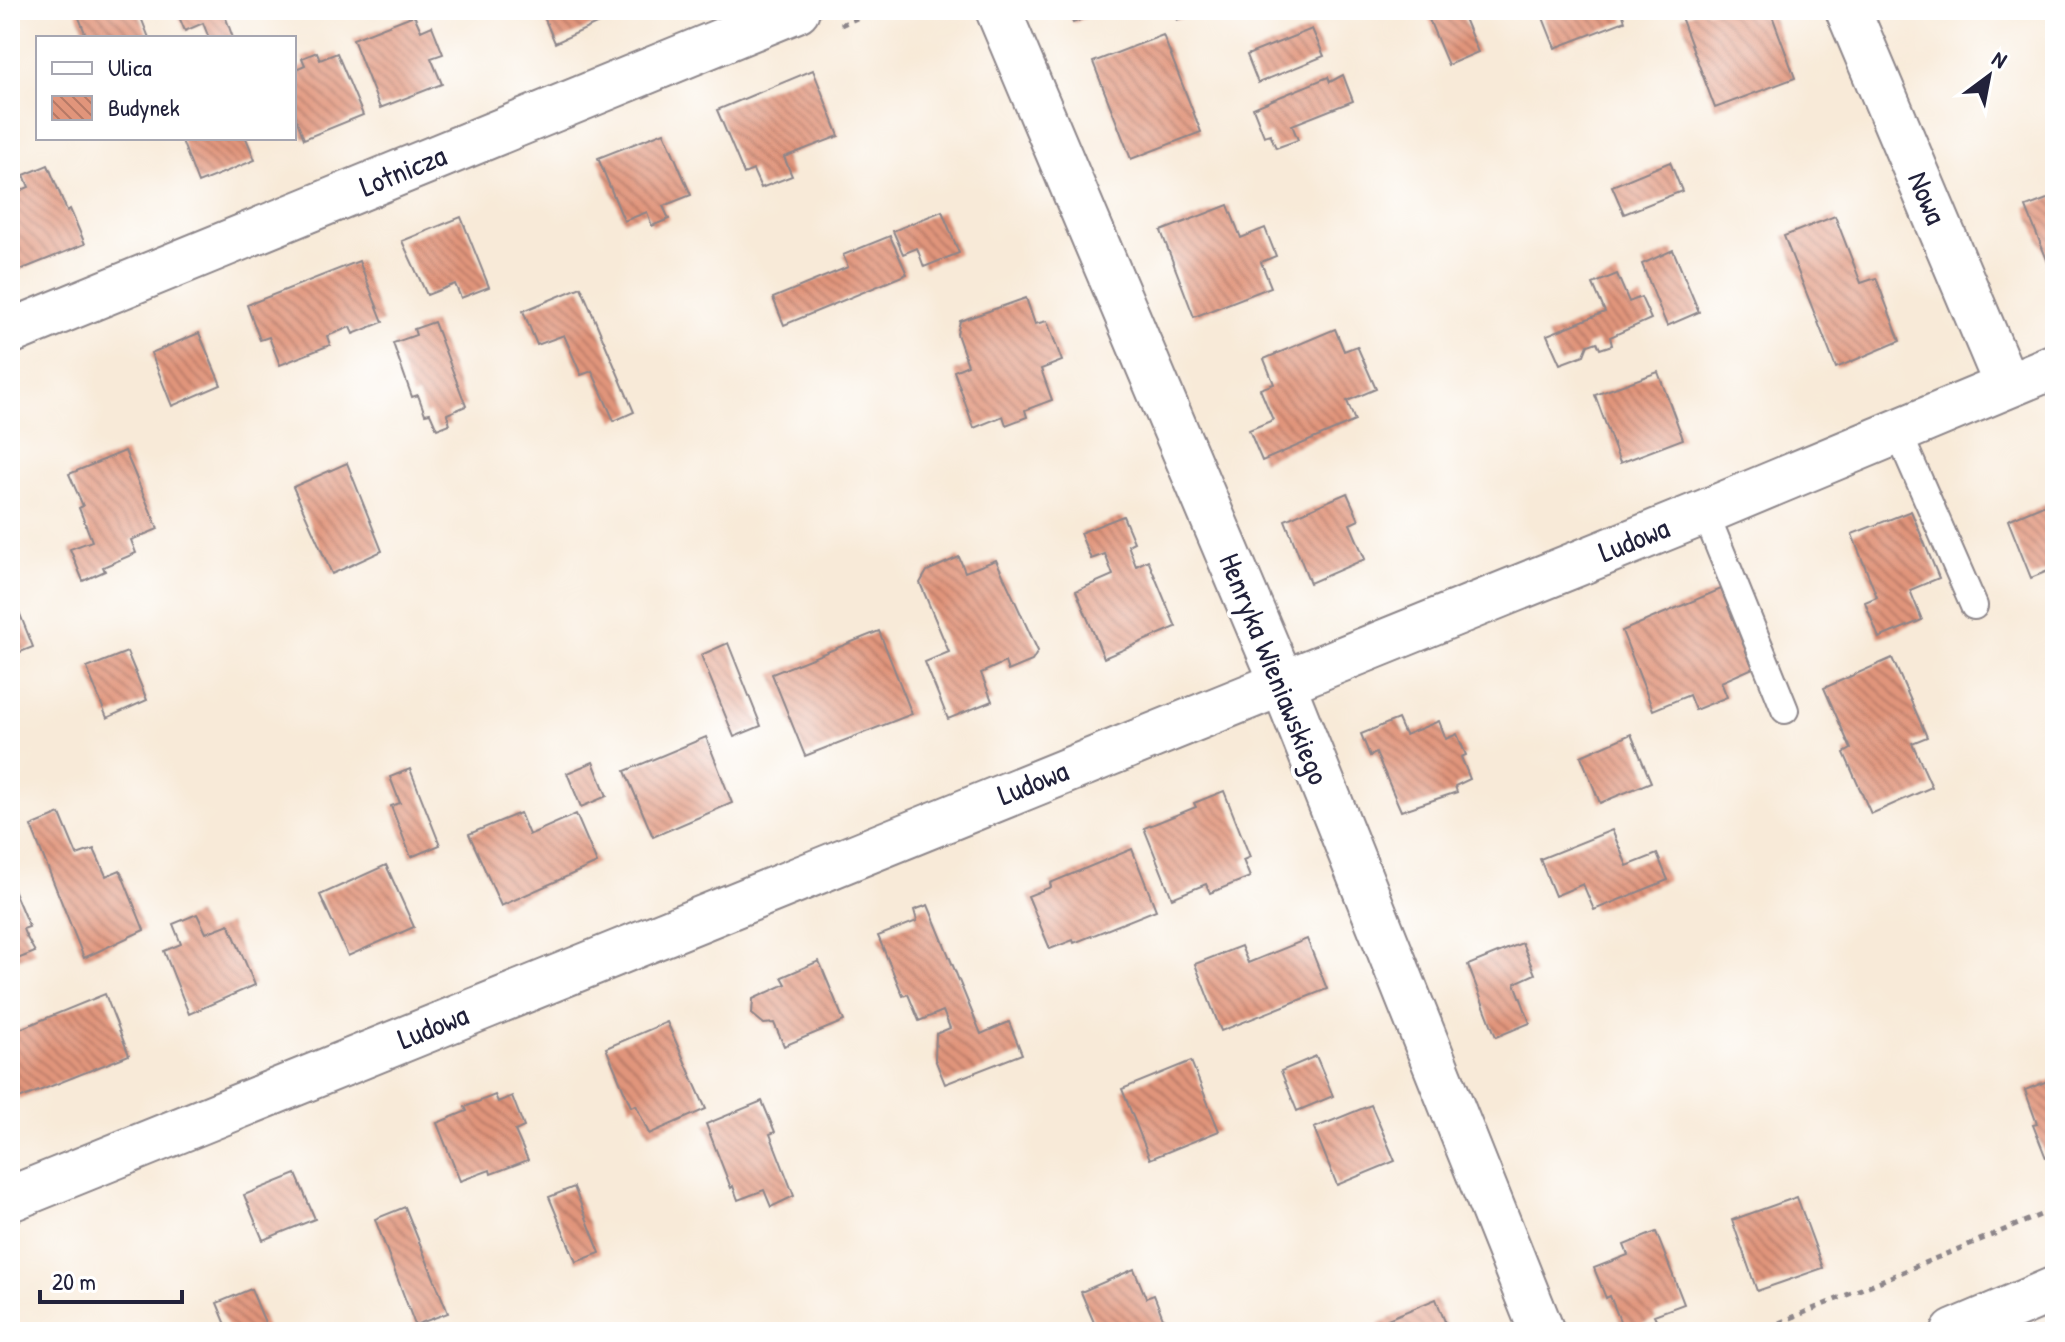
<svg xmlns="http://www.w3.org/2000/svg" width="2065" height="1342" font-family="'Patrick Hand',sans-serif">
	<defs>
		<pattern id="building-back-hatch" width="6" height="6" patternUnits="userSpaceOnUse" patternTransform="scale(2)"><rect width="6" height="6" fill="#e1957b"/><path d="M-1 5l2 2M0 0l6 6M5-1l2 2" fill="none" stroke="#b67966"/></pattern>
	</defs>
	<rect width="100%" height="100%" fill="#fff"/>
	<filter id="ink" filterUnits="userSpaceOnUse"><feTurbulence type="fractalNoise" baseFrequency=".0125" numOctaves="2"/><feDisplacementMap in="SourceGraphic" scale="16" xChannelSelector="R" yChannelSelector="G"/><feConvolveMatrix kernelMatrix="1 2 1 2 8 2 1 2 1" color-interpolation-filters="sRGB"/></filter>
	<filter id="wash" filterUnits="userSpaceOnUse"><feTurbulence type="fractalNoise" baseFrequency=".006" numOctaves="4" result="noise"/><feDisplacementMap in="SourceGraphic" scale="32" xChannelSelector="R" yChannelSelector="G"/><feGaussianBlur stdDeviation="1.8" result="paint"/><feColorMatrix in="noise" values="0 0 0 0 0 0 0 0 0 0 0 0 0 0 0 0 0 1.4 0 .05"/><feComposite in="paint" operator="in"/></filter>
	<g filter="url(#wash)">
		<rect width="100%" height="100%" fill="#f8ead8"/>
		<g id="blocks">
			<path fill="url(#building-back-hatch)" d="M76,10H138L149,38H87Z
				M176,10H223L233,38H209L203,23L185,31Z
				M541,10H627L555,43Z
				M1067,10H1104L1073,23Z
				M1173,10H1201L1177,20Z
				M1425,10H1478L1463,16L1478,52L1448,65Z
				M1540,10H1621L1625,21L1555,48Z
				M1699,10H1770L1795,78L1715,108L1681,17Z
				M414,15L421,31L432,26L443,54L431,58L442,84L380,108L353,39Z
				M1312,29L1324,56L1258,83L1247,55Z
				M1163,35L1201,132L1131,159L1093,62Z
				M317,52L320,60L337,53L363,115L304,139L294,113V70L305,65L302,58Z
				M813,70L839,136L784,157L792,176L761,188L753,170L744,174L717,110Z
				M1343,75L1353,101L1292,125L1298,140L1276,148L1270,134L1264,136L1253,108L1328,77L1330,82Z
				M664,132L691,195L663,206L669,219L652,226L647,212L624,221L598,158Z
				M181,138H246L255,160L198,183Z
				M1670,162L1682,191L1624,214L1612,186Z
				M48,165L67,211L70,209L85,244L10,274V195L29,187L24,175Z
				M2055,196V280L2026,207Z
				M1228,205L1241,238L1265,228L1276,256L1261,262L1271,287L1194,317L1161,231Z
				M942,211L959,253L924,267L917,248L903,254L893,231Z
				M1835,216L1861,283L1876,278L1900,341L1836,368L1784,236Z
				M461,217L489,287L461,298L455,284L427,295L402,241Z
				M890,236L907,274L784,325L773,298L848,267L843,255Z
				M1673,250L1699,312L1667,326L1642,264Z
				M359,261L383,322L353,334L350,327L327,336L330,345L280,365L269,337L260,340L247,305Z
				M1617,274L1629,302L1641,297L1651,319L1610,337L1612,345L1600,349L1597,342L1588,345L1584,355L1560,364L1547,335L1605,312L1593,284Z
				M581,287L634,412L614,421L592,371L581,375L564,335L537,345L523,311Z
				M1026,298L1035,324L1047,321L1062,361L1041,369L1052,400L1025,410L1027,417L1006,425L1003,416L974,428L954,371L968,365L957,334L960,321Z
				M434,322L466,406L447,414L450,424L437,429L430,413L425,414L418,395L412,397L393,343L416,335L414,329Z
				M1335,329L1344,351L1357,346L1376,389L1347,401L1355,421L1262,461L1249,430L1273,420L1260,389L1274,384L1264,359Z
				M199,333L221,385L172,406L151,353Z
				M1658,372L1683,439L1620,463L1595,395Z
				M125,451L158,529L131,540L136,553L103,567L105,571L83,581L70,549L92,541L79,508L83,506L69,474Z
				M347,463L382,551L332,574L293,487Z
				M1347,493L1359,520L1350,524L1365,559L1310,583L1285,520Z
				M2055,500V568L2031,578L2008,520Z
				M1911,511L1939,578L1910,590L1922,620L1879,638L1865,602L1877,597L1852,534Z
				M1123,516L1134,542L1128,545L1136,566L1148,560L1176,627L1104,658L1076,591L1113,575L1105,554L1091,559L1080,533Z
				M959,557L965,572L996,560L1038,651L1032,661L1008,671L1005,662L981,673L992,701L948,719L925,662L949,652L920,583L927,571Z
				M10,589L33,647L10,656Z
				M1721,589L1753,668L1721,682L1727,697L1695,710L1689,695L1653,710L1622,631Z
				M879,631L912,714L805,756L772,674Z
				M728,643L761,726L734,737L701,655Z
				M127,652L147,700L107,718L87,668Z
				M1892,658L1927,737L1912,743L1932,787L1871,814L1844,753L1851,749L1824,688Z
				M1398,719L1405,735L1439,721L1446,739L1457,734L1466,755L1461,757L1470,779L1455,786L1457,792L1401,811L1376,753L1370,756L1361,734Z
				M1631,734L1651,782L1600,803L1581,756Z
				M706,737L732,803L653,837L625,771Z
				M593,762L607,796L581,807L567,773Z
				M410,769L440,845L411,857L391,806L400,803L390,777Z
				M1224,791L1250,857L1243,860L1250,877L1210,893L1206,884L1172,898L1144,828L1196,807L1194,803Z
				M520,813L529,835L576,814L597,863L501,906L469,834Z
				M60,814L77,855L94,849L106,876L120,870L144,930L84,958L31,826Z
				M1612,830L1627,866L1657,854L1668,880L1594,910L1583,884L1555,896L1540,859Z
				M1132,849L1156,910L1074,943L1073,940L1050,949L1028,896L1051,887L1050,883Z
				M386,865L414,927L348,956L320,895Z
				M10,882L29,927L23,929L25,934L35,952L10,962Z
				M928,905L981,1034L1009,1022L1022,1054L945,1084L935,1059L936,1034L950,1028L943,1011L919,1021L908,994L903,996L878,936L917,921L914,910Z
				M197,914L206,933L229,924L255,985L189,1014L164,951L181,944L173,924Z
				M1307,939L1327,989L1221,1031L1195,964L1241,946L1248,963Z
				M1522,943L1535,974L1515,983L1530,1023L1496,1037L1468,965Z
				M819,961L844,1021L784,1046L774,1023L764,1024L752,1014L753,999L786,984L782,977Z
				M105,994L129,1055L19,1099L10,1077V1033Z
				M667,1022L706,1109L649,1134L636,1105L631,1107L606,1048Z
				M1316,1056L1333,1096L1297,1111L1281,1071Z
				M1191,1061L1219,1131L1150,1159L1122,1089Z
				M2055,1078V1154L2046,1158L2033,1125L2037,1124L2025,1090Z
				M495,1095L498,1102L512,1096L524,1127L515,1131L528,1160L491,1174L490,1170L460,1181L437,1123L467,1111L465,1107Z
				M762,1101L775,1132L770,1134L794,1196L771,1207L764,1190L738,1200L733,1186L731,1188L706,1124Z
				M1371,1105L1395,1161L1337,1185L1314,1128Z
				M296,1174L315,1219L263,1240L244,1195Z
				M574,1187L600,1253L576,1262L549,1197Z
				M1797,1197L1823,1268L1757,1291L1732,1220Z
				M405,1207L448,1313L415,1325L375,1219Z
				M1656,1232L1684,1304L1654,1315L1656,1319L1624,1331L1610,1296L1606,1298L1594,1268L1628,1255L1624,1245Z
				M1134,1269L1146,1298L1154,1295L1166,1326L1153,1332H1098L1081,1292Z
				M251,1289L269,1332H229L217,1303Z
				M1436,1299L1449,1332H1381L1378,1323Z"/>
		</g>
	</g>
	<g filter="url(#ink)">
		<use href="#blocks" fill-opacity="0" stroke="#8d868a" stroke-width="2"/>
		<g fill="none" stroke-linecap="round" stroke-linejoin="round">
			<g stroke="#8d868a" stroke-width="30">
				<path id="service" d="M1898,432L1974,606
					M1705,512L1785,710"/>
			</g>
			<g stroke="#8d868a" stroke-width="48">
				<path id="minor" d="M998,10L1282,682L1542,1332
					M1848,10L2007,386
					M10,332L797,10
					M10,1199L1705,512L2055,366"/>
			</g>
			<g stroke="#8d868a" stroke-width="48">
				<path id="tertiary" d="M1954,1332L2055,1289"/>
			</g>
			<path stroke="#8d868a" stroke-width="5" stroke-dasharray="6 6" stroke-linecap="butt" d="M841,25L875,10
				M1757,1332L2055,1209"/>
			<use href="#service" stroke="#fff" stroke-width="26"/>
			<use href="#minor" stroke="#fff" stroke-width="44"/>
			<use href="#tertiary" stroke="#fff" stroke-width="44"/>
		</g>
	</g>
	<g text-anchor="middle" stroke-width="8" stroke-linejoin="round" paint-order="stroke">
		<g font-size="30" fill="#22223b" stroke="#fff">
			<text transform="translate(403 171) rotate(-22)" y="10">Lotnicza</text>
			<text transform="translate(1927 198) rotate(67)" y="10">Nowa</text>
			<text transform="translate(1634 540) rotate(-22)" y="10">Ludowa</text>
			<text transform="translate(1274 669) rotate(68)" y="10">Henryka Wieniawskiego</text>
			<text transform="translate(1033 783) rotate(-22)" y="10">Ludowa</text>
			<text transform="translate(433 1027) rotate(-22)" y="10">Ludowa</text>
		</g>
	</g>
	<rect width="2065" height="1342" fill="none" stroke="#fff" stroke-width="40"/>
	<rect x="36" y="36" width="260" height="104" fill="#ffffff" stroke="#a7a7b1" stroke-width="2"/>
	<rect x="52" y="62" width="40" height="12" fill="#ffffff" stroke="#a7a7b1" stroke-width="2"/>
	<text x="108" y="76" font-size="24" fill="#22223b">Ulica</text>
	<rect x="52" y="96" width="40" height="24" fill="url(#building-back-hatch)" stroke="#a7a7b1" stroke-width="2"/>
	<text x="108" y="116" font-size="24" fill="#22223b">Budynek</text>
	<g transform="translate(1989 76) rotate(32)" stroke="#ffffff" stroke-width="6" paint-order="stroke">
	<path d="M0-6L14 30L0 20L-14 30Z" fill="#22223b"/>
	<text y="-12" font-size="22" font-weight="bold" text-anchor="middle" fill="#22223b">N</text>
	</g>
	<path d="M40 1290v12h142v-12" fill="none" stroke="#22223b" stroke-width="4"/>
	<text x="52" y="1290" font-size="24" fill="#22223b" stroke="#ffffff" stroke-width="6" paint-order="stroke">20 m</text>
</svg>
